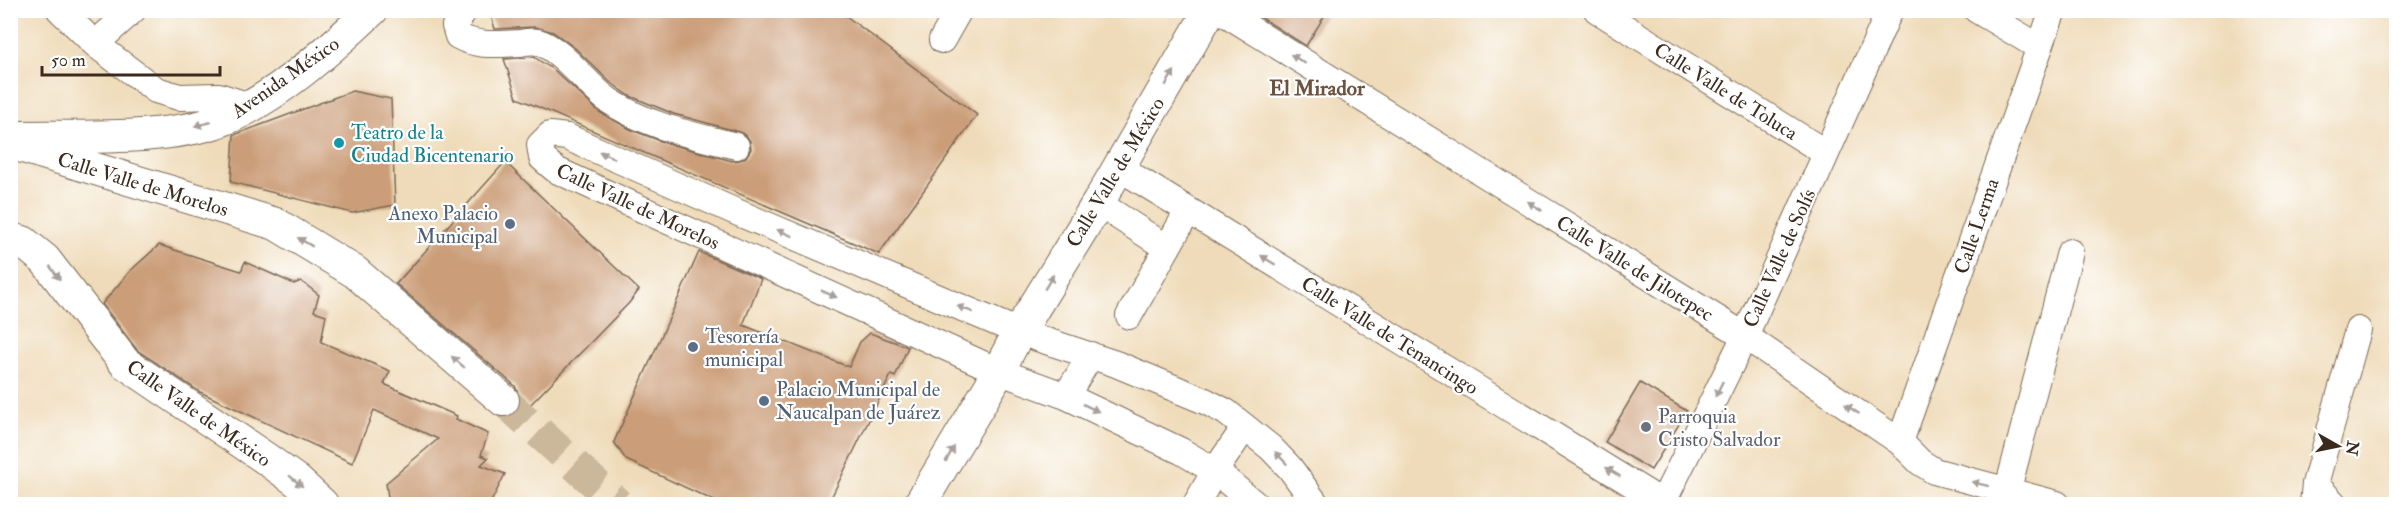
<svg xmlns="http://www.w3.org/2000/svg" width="2407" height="515" font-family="'IM FELL Double Pica',serif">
	<rect width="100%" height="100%" fill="#fff"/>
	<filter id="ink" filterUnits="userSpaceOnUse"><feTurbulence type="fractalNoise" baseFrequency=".0167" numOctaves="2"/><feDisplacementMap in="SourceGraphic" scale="12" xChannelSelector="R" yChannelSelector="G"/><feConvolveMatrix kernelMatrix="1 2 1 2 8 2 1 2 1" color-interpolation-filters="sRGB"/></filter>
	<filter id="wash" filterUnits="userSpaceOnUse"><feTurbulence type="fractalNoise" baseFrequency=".008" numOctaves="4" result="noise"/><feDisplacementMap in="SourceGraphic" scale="24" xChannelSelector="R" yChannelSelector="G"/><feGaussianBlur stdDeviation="1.35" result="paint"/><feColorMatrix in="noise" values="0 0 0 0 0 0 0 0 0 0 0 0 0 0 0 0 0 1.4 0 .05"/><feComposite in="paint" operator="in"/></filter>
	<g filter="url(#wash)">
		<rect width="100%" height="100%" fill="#efdbb9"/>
		<g id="blocks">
			<path fill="#cb9d78" d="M489,10H838L977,115L879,254L517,98L504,59L534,57L555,71L599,112L632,130L666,143L732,161L740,160L746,157L751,149L750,141L746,135L740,132L674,114L630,96L610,82L575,48L553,32L535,27L495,29Z
				M1249,10H1328L1306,46Z
				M352,91L391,99L395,205L352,213L231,182L234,135Z
				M505,162L639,290L629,303L529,406L520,398L515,386L396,284Z
				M159,245L241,271L245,262L294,284L301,281L319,295L314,311L326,315L321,342L390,371L384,384L457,416L456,419L488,434L481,455L488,458L481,465L505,474L490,504H389L386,483L438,439L374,410L352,463L200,392L137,350L102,304L130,271Z
				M699,252L761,279L743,325L849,367L860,342L870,333L908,347L895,377L891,375L828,504H721L626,460L614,442Z
				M1640,383L1687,411L1651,470L1605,442Z"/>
		</g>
	</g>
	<g filter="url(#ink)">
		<use href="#blocks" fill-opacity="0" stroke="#7a6854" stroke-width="1.5"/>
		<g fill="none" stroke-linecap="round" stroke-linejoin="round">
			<path stroke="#cbb89a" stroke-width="32" stroke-dasharray="32 16" stroke-linecap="butt" d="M503,400L618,504"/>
			<g stroke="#7a6854" stroke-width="28">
				<path id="minor" d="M60,10L95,44L156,90L179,97L219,96L250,106
					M464,10L455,26L458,36C478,47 497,44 520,43C525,42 533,41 538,42C562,49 587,85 608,100C646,126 692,135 736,146
					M1220,10L1745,336L1900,442L1920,462L1934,471L2057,504
					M1597,10L1826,153
					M1977,10L2039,47
					M942,40L959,10
					M95,44L133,10
					M1118,167L1663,503
					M1098,203L1167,248
					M1129,316L1188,211
					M1066,396L1091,355
					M1900,442L2053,10
					M2315,484L2334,504
					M1196,504L1215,471L1245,427
					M1255,504L1215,471L1181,451L1066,396L998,371L556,170L542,158L540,145L550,135L567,137L734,211L1019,332L1116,364L1205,401L1226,412L1271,448L1290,468L1316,504
					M1662,504L1745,336L1890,10
					M2004,504L2070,252
					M2313,504L2315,484L2358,330"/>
			</g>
			<g stroke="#7a6854" stroke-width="34">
				<path id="major" d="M21,137C81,136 170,141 225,119C276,98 332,48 372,10
					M10,143L276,224L355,272L503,400
					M10,239L23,242L45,260L125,363L265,458L297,481L322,504
					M920,504L991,385L1019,332L1098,203L1210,10"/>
			</g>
			<use href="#minor" stroke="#fff" stroke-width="26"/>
			<use href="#major" stroke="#fff" stroke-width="32"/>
		</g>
		<defs><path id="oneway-solid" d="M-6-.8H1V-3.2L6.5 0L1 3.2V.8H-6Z" transform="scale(1.5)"/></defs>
		<g fill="#a79f9a">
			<use href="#oneway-solid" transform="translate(1298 59) rotate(-148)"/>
			<use href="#oneway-solid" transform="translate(1170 78) rotate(-59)"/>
			<use href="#oneway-solid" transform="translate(203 124) rotate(167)"/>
			<use href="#oneway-solid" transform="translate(607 155) rotate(-156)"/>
			<use href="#oneway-solid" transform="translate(1535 206) rotate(-148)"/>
			<use href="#oneway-solid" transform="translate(785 233) rotate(-157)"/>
			<use href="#oneway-solid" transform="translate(305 242) rotate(-149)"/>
			<use href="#oneway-solid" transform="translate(1268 260) rotate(-148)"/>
			<use href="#oneway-solid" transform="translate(55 273) rotate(53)"/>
			<use href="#oneway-solid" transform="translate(1049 282) rotate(-59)"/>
			<use href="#oneway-solid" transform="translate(829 294) rotate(24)"/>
			<use href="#oneway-solid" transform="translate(965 309) rotate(-157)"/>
			<use href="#oneway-solid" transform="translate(458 362) rotate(-139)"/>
			<use href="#oneway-solid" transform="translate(1719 389) rotate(116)"/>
			<use href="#oneway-solid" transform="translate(1091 408) rotate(26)"/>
			<use href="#oneway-solid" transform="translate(1852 409) rotate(-146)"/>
			<use href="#oneway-solid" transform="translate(950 454) rotate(-60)"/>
			<use href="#oneway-solid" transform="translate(1281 458) rotate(-134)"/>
			<use href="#oneway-solid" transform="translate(1613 472) rotate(-148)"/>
			<use href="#oneway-solid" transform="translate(296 481) rotate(39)"/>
			<use href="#oneway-solid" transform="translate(1980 484) rotate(-166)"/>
		</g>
	</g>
	<circle fill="#0f9aa8" stroke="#fff" stroke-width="2" cx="339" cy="143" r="6"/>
	<g fill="#5c6f8a" stroke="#fff" stroke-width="2">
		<circle cx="510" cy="224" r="6"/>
		<circle cx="693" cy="347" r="6"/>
		<circle cx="764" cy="401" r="6"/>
	</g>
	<circle fill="#6b7280" stroke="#fff" stroke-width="2" cx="1646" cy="427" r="6"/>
	<g text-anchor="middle" stroke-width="4.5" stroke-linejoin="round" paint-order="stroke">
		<g font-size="20" fill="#3b2a1e" stroke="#fff">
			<text transform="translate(285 77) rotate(-35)" y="7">Avenida México</text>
			<text transform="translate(1726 91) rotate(32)" y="7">Calle Valle de Toluca</text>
			<text transform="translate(1115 172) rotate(-59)" y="7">Calle Valle de México</text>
			<text transform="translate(143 184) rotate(17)" y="7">Calle Valle de Morelos</text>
			<text transform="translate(638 206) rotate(25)" y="7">Calle Valle de Morelos</text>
			<text transform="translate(1976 226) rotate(-71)" y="7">Calle Lerma</text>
			<text transform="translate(1779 258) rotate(-66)" y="7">Calle Valle de Solís</text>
			<text transform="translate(1635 268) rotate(32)" y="7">Calle Valle de Jilotepec</text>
			<text transform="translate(1390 335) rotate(32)" y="7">Calle Valle de Tenancingo</text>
			<text transform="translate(199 413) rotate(35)" y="7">Calle Valle de México</text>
		</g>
		<g font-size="20" fill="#0d838f" stroke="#fff" text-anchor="start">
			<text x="351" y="139">Teatro de la<tspan x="351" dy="23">Ciudad Bicentenario</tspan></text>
		</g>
		<g font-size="20" fill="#4e5e75" stroke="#fff" text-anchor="start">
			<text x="498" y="220" text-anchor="end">Anexo Palacio<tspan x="498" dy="23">Municipal</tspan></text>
			<text x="705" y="343">Tesorería<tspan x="705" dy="23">municipal</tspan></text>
			<text x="776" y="396">Palacio Municipal de<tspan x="776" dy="23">Naucalpan de Juárez</tspan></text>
		</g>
		<g font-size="20" fill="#5b616d" stroke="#fff" text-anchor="start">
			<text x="1658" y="423">Parroquia<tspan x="1658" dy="23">Cristo Salvador</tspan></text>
		</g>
		<g font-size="21" font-weight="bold" fill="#6d523e" stroke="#fff">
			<text x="1317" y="95">El Mirador</text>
		</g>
	</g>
	<rect width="2407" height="515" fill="none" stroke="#fff" stroke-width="36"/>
	<g transform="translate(2338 446) rotate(99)" stroke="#ffffff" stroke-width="4.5" paint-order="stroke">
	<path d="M0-4.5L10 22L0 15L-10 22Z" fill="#3b2a1e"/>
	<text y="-9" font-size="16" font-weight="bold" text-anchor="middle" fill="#3b2a1e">N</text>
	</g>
	<path d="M42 66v9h178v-9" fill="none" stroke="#3b2a1e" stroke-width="3"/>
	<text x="51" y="66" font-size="18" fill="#3b2a1e" stroke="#ffffff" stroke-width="4.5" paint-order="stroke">50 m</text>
</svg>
